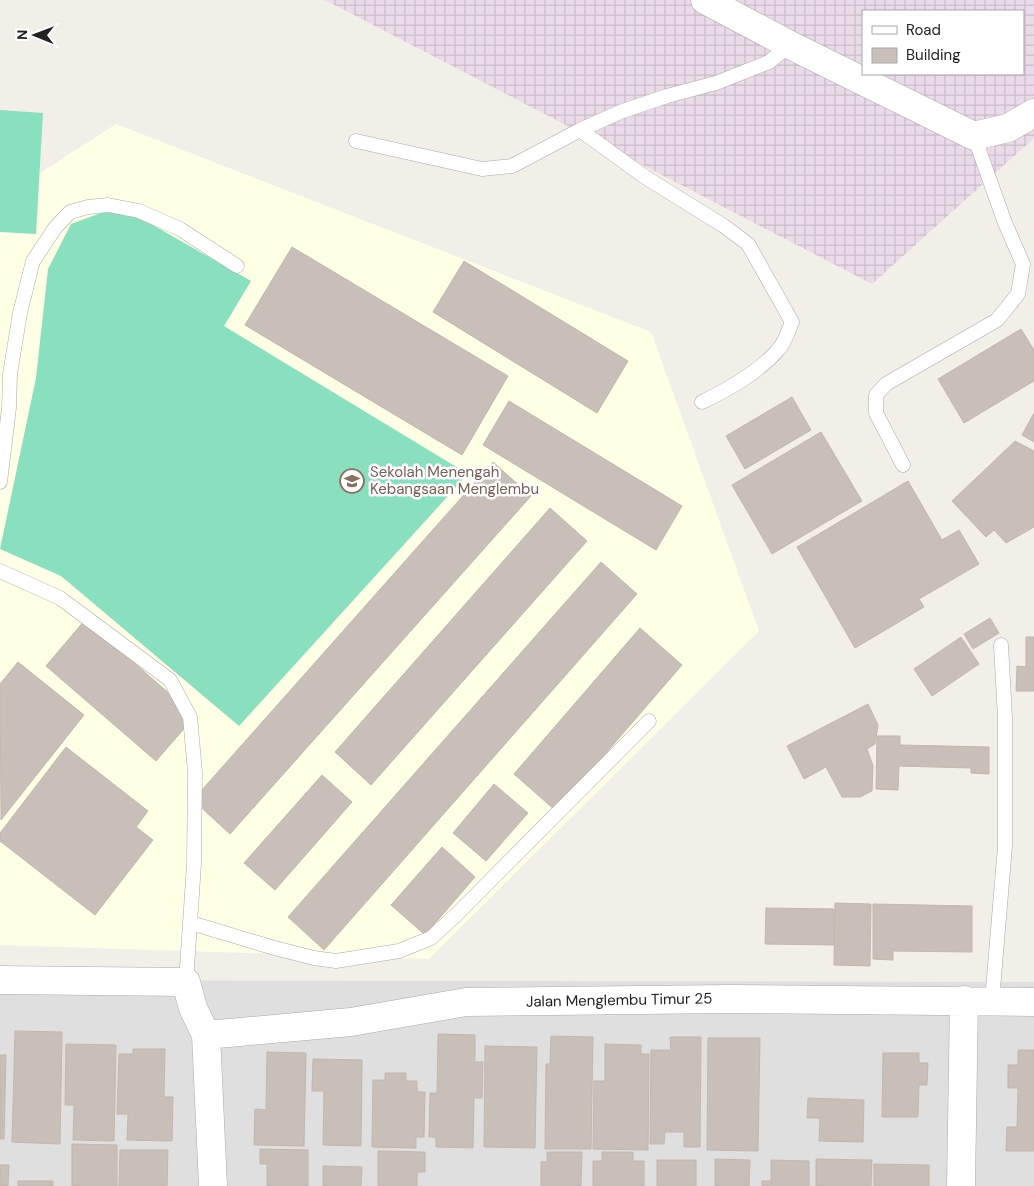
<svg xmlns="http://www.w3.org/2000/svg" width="1034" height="1186" font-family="'DM Sans',sans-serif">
	<defs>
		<pattern id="industrial-grid" width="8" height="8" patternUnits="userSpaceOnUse" patternTransform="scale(1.25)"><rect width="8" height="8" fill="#ebdbe8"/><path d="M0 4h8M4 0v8" fill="none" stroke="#c9bcc7"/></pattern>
	</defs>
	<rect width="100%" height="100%" fill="#f2efe9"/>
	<path fill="#e0dfdf" d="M0,980L1034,982V1186H0Z"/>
	<path fill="url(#industrial-grid)" fill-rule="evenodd" d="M325,0H1034V138L872,284ZM863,11H1023V74H863Z"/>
	<path fill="#ffffe5" d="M116,124L651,332L759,631L429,959L0,945V199Z"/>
	<path fill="#88e0be" d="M0,110L43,113L36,234L0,232Z
		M109,210L144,220L251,281L224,326L468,474L239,726L61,576L0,549L36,378L48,269L71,224Z"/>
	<path fill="#c7bfb8" stroke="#c4b6ab" d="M292,247L508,376L462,455L245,325Z
		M464,261L628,361L597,413L433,312Z
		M1021,329L1034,350V381L964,423L938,379Z
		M792,397L811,430L745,469L726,436Z
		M509,401L682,506L656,550L483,445Z
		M1034,413V442L1022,435Z
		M821,432L862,501L772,554L732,485Z
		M1015,441L1034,451V527L1006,543L994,530L986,537L952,501Z
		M493,462L531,496L230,834L193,800Z
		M908,481L942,540L959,530L979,564L919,599L924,607L855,648L797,547Z
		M550,508L587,541L371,785L335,752Z
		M601,562L637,594L324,950L288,917Z
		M990,618L999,633L973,649L964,634Z
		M85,620L195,716L156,761L46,666Z
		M640,628L682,665L556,811L514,774Z
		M961,637L979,664L932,696L914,669Z
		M1026,637H1034V691H1016L1017,666L1026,667Z
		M18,662L84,715L1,820L0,684Z
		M868,704L878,725L875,744L867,749L873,766L872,791L860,797H842L826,767L804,779L787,746Z
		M877,736H900V745L989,747V774L971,773V768L899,766L898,790L876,789Z
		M66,747L148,811L136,827L153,840L95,915L0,841V833Z
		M322,775L352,802L275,890L244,863Z
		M494,784L528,813L486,861L453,833Z
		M442,847L475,877L425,935L391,905Z
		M835,903L871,904L870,966L834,965Z
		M873,904L972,906V952L893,951V960L873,959Z
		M766,908L834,909V945L765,944Z
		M15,1031L62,1032L60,1144L12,1142Z
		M438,1034L475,1035V1062H483L482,1098H474L473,1148L436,1147V1137H429L430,1093H437Z
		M551,1036L593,1037L591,1149H545L546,1064H550Z
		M670,1037H701L700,1147H684V1132H665L664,1144H650L651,1050H671Z
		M708,1038H760L758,1151L707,1150Z
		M66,1044L116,1045L114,1141L73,1140L74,1105H65Z
		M605,1044L641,1045V1054H649L648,1150L593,1149L594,1081H605Z
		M485,1046L537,1047L535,1148L484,1147Z
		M133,1049H165L164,1097H173L172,1141L127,1140L128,1114H117L119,1054H133Z
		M1018,1050H1034V1151H1006L1007,1127H1017L1018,1088H1008V1065H1018Z
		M267,1052L306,1053L304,1146L254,1145L255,1109L266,1110Z
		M883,1053H919V1063H928L927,1085H919L918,1117H882Z
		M0,1055H6L4,1139H0Z
		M313,1059L362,1060L361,1146L323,1145L324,1091H312Z
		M385,1073H406V1081H417V1092H425L424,1137H416V1148L372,1147L373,1080H385Z
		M808,1098L864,1100L863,1142L819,1141L820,1118H807Z
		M72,1144L117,1145V1186H72Z
		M260,1149L308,1150V1186H267V1164H260Z
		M120,1150H168L167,1186H119Z
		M378,1151L425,1152V1172H417V1186H378Z
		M547,1152H582L581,1186H541V1162H547Z
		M602,1152H633V1161H644V1186H593V1161H602Z
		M715,1159L750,1160L749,1186H715Z
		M816,1159L872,1160L871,1186H816Z
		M657,1160H696V1186H657Z
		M771,1160L809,1161V1186H762V1181H771Z
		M874,1164L929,1165V1186H874Z
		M0,1165H9L8,1186H0Z
		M323,1166L362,1167L361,1186H323Z
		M18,1181H53V1186H18Z"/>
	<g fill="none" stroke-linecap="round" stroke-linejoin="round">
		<g stroke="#a9a9a9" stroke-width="15">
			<path id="lane" d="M580,130L645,177L724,226L748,244L792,322C788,331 785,343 778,350C758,373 729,389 702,402
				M356,141L482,169L512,166L580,130L620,112L667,96L716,83L769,62L790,45
				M903,465L876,413V395L886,384L997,320L1018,294L1023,264L1005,223L974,136
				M0,482L9,408L10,374L20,313L33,261L55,228L70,212L88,207L108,205L139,211L180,229L237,266
				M0,571L60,598L170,680L190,717L195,772L194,864L186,982
				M191,923L271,947L314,958L336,961L399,951L431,938L456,915L649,721
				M992,1001L1005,846V718L1001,645"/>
		</g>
		<g stroke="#a9a9a9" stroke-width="29">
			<path id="street" d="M705,0L790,45L974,136L1008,128L1034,113
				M0,980L186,982L193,1008L206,1035L213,1186
				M206,1035L351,1022L466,1002L729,999L1034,1002
				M961,1186L964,1000"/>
		</g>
		<use href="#lane" stroke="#fff" stroke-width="14"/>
		<use href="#street" stroke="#fff" stroke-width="28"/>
	</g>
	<defs>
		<g id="school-ring" transform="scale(1.25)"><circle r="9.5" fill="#fff" stroke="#8d6e63" stroke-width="1.5"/><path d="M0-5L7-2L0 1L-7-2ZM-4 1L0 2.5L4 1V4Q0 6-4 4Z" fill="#8d6e63"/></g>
	</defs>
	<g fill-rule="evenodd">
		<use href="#school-ring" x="352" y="481"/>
	</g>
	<g text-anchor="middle" stroke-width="5" stroke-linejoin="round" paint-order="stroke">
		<g font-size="15" fill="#785e54" stroke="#fff" text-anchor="start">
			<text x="370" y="477">Sekolah Menengah<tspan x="370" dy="17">Kebangsaan Menglembu</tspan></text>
		</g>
		<g font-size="15" fill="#222" stroke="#fff">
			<text transform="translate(619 1000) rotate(-1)" y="5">Jalan Menglembu Timur 25</text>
		</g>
	</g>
	<rect x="862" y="10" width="162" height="65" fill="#ffffff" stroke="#a7a7a7"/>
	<rect x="872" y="26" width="25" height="8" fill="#ffffff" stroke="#a7a7a7"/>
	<text x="906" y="35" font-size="15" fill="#222222">Road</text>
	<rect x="872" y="48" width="25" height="15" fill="#c7bfb8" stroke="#a7a7a7"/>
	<text x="906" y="60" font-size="15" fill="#222222">Building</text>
	<g transform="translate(35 35) rotate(271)" stroke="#ffffff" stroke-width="4" paint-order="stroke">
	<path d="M0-4L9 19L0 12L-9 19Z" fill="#222222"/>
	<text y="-8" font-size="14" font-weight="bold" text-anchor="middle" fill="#222222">N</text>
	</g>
</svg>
